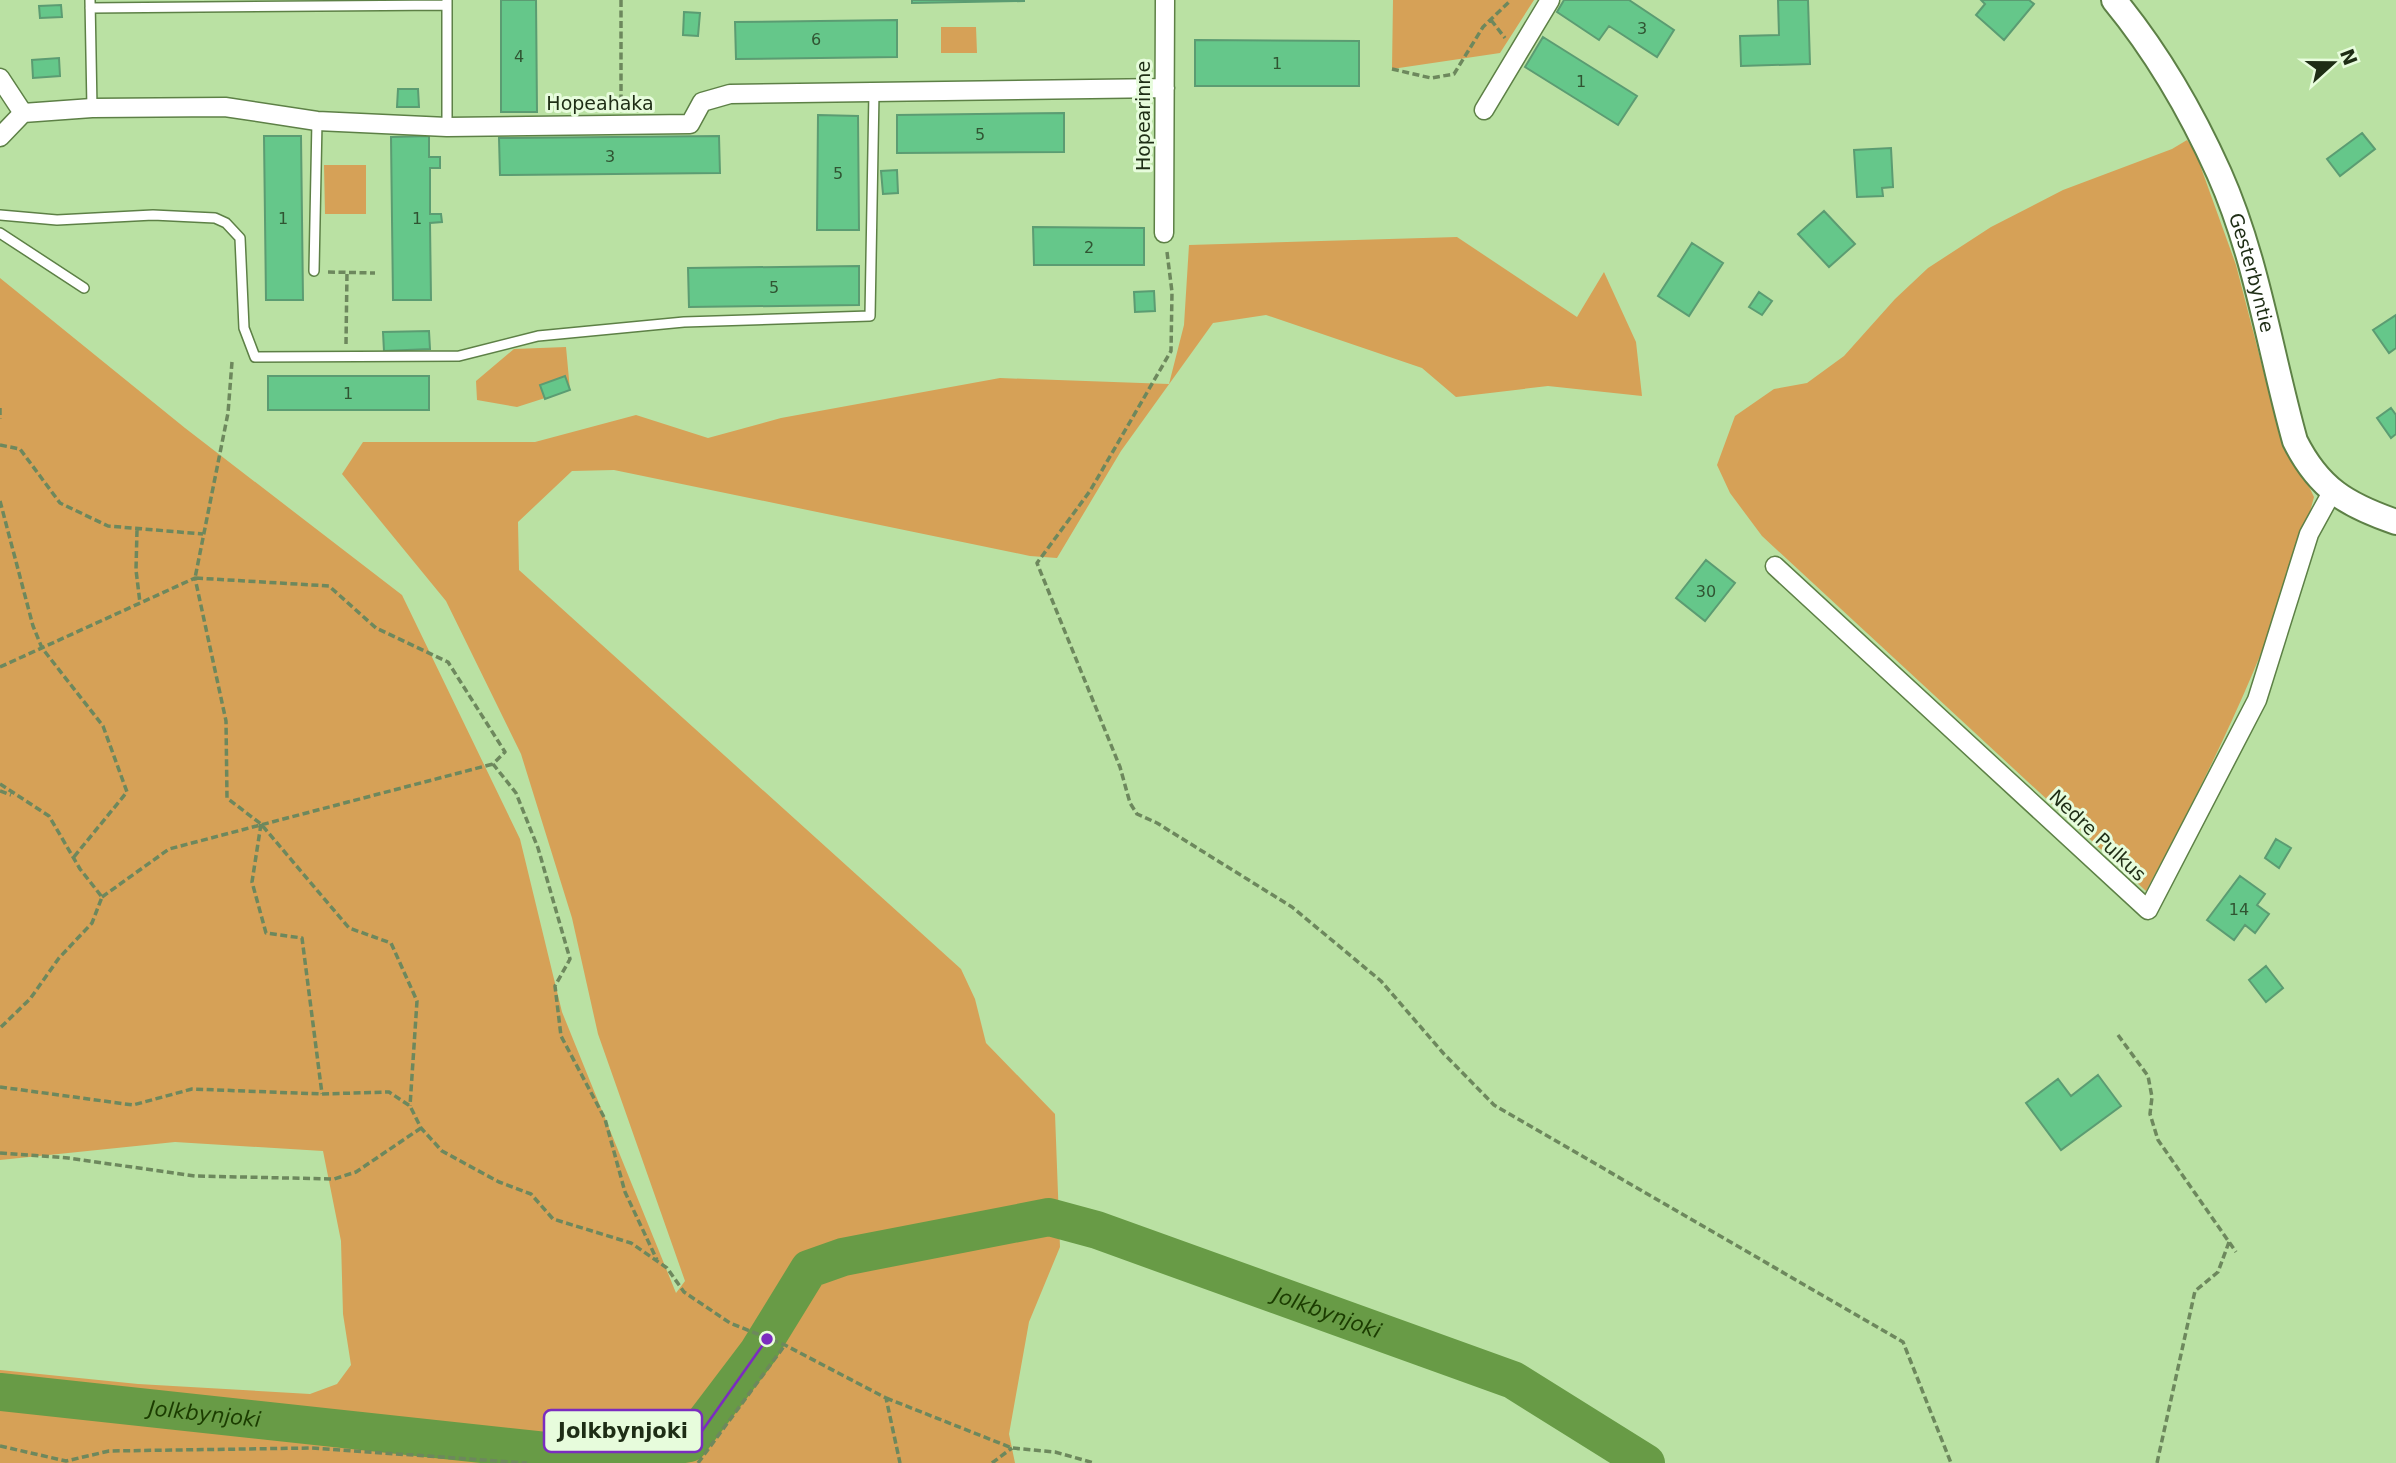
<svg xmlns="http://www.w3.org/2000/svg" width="2396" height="1463" font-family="'DejaVu Sans',sans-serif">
	<rect width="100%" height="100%" fill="#bae1a3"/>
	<path fill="#d6a157" d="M1393,0H1534L1500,53L1392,69Z
		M941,27H976L977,53H941Z
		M2187,140L2195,151L2236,265L2275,416L2314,497C2277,636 2214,765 2146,891L1762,536L1730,493L1717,465L1735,416L1774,389L1807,383L1844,356L1895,299L1928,268L1991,227L2063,190L2172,149Z
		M324,165H366V214H325Z
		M1457,237L1577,317L1604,272L1636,342L1642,396L1548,386L1456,397L1422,368L1266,315L1213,323L1121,451L1057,558L1030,556L614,470L572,471L518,522L519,570L961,969L975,999L986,1043L1055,1114L1060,1247L1029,1322L1009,1434L1015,1463H0V1370L138,1384L310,1394L337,1384L351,1365L343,1314L341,1241L323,1151L175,1142L0,1160V278L185,428L402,595L520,839L562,1012L676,1293L685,1281L598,1034L572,918L521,754L446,601L342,474L363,442H535L636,415L708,438L781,418L1000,378L1169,384L1184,325L1189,245Z
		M566,347L570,390L517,407L477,400L476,381L514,349Z"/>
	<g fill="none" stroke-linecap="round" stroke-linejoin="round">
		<path stroke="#689b46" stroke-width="38" id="s1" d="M0,1392L611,1458L689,1443L758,1352L809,1269L843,1257L1049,1217L1097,1230L1513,1380L1646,1463"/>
	</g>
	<path fill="#65c78a" stroke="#5b9c72" stroke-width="2" d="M501,0H536L537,112H501Z
		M912,0H1024V1L912,3Z
		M1564,0H1629L1674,30L1657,57L1609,26L1599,40L1557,12Z
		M1778,0H1808L1810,64L1741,66L1740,36L1779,35Z
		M1981,0H2029L2034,4L2004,40L1976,15L1985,4Z
		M61,5L62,17L40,18L39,6Z
		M684,12L700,13L698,36L683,35Z
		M897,20V57L736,59L735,22Z
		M1543,37L1637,96L1618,125L1525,67Z
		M1195,40L1359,41V86H1195Z
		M59,58L60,76L33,78L32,60Z
		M398,89H418L419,107H397Z
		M1064,113V152L897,153V115Z
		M818,115L858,116L859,230H817Z
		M2362,133L2375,149L2340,176L2327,159Z
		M264,136H301L303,300H266Z
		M429,136V157H440V168H430V214H441L442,222L430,223L431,300H393L391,137Z
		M719,136L720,173L500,175L499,138Z
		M1891,148L1893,187L1882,188L1883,196L1857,197L1854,150Z
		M897,170L898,193L883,194L881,171Z
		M1824,211L1855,244L1829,267L1798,234Z
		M1033,227L1144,228V265H1034Z
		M1692,243L1723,263L1689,316L1658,296Z
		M859,266V305L689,307L688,268Z
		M1154,291L1155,311L1135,312L1134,292Z
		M1759,292L1772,301L1762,315L1749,307Z
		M2396,315V348L2389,353L2373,330Z
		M429,331L430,349L384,351L383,332Z
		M268,376H429V410H268Z
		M565,376L570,390L545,399L540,385Z
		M2391,408L2396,415V434L2391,438L2377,418Z
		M1706,560L1735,583L1705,621L1676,598Z
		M2276,839L2291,848L2279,868L2265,858Z
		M2240,876L2265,894L2257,905L2269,914L2255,933L2245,925L2234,940L2207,920Z
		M2266,966L2283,988L2266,1002L2249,980Z
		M2098,1075L2121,1106L2061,1150L2026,1103L2058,1079L2071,1096Z"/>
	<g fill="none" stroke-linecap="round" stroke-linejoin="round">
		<g stroke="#5d8046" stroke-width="12">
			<path id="lane" d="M90,0L92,108
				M447,0V127
				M90,8L447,5
				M0,215L57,220L153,215L215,218L226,223L240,238L244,328L255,357L459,356L538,336L684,322L870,316L874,92
				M0,233L84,288
				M314,271L317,121"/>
		</g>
		<g stroke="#5d8046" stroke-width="21">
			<path id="street" d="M0,78L23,113
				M1484,110L1550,0
				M23,113L92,108L225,107L317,121L447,127L690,124L702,102L730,94L1165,88
				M0,137L23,113
				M1164,233L1165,0
				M1775,566L2148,910L2257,700L2309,534L2332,492"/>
		</g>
		<g stroke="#5d8046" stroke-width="28">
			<g id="secondary">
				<path id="s2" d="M2114,0C2156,51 2192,113 2219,173C2257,258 2270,352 2295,441C2319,489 2347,505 2396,522"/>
			</g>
		</g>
		<path stroke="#6d885d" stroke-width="3.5" stroke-dasharray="7 3.5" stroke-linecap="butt" d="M621,0V107
			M1491,20L1505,38
			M1392,69L1431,78L1454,74L1483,27L1511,0
			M1167,252L1172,292L1171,351L1090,491L1037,563L1120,767L1130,803L1137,814L1157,823L1292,907L1381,981L1444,1054L1494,1105L1903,1342L1951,1463
			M328,272L375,273
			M346,344L347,272
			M232,362L228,413L195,578L329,586L376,628L448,662L505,752L493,764L516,793L538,848L570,959L555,986L561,1036L605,1119L625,1192L657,1260
			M0,408V419
			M0,445L20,449L60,503L108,526L203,534
			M0,501L33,626L42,648L103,726L127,792L73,858
			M137,530L136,570L140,603
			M0,667L195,578L226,721L227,798L261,824L349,928L391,943L417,1001L410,1106
			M0,784L49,816L80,869L102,897L92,923L59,958L30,999L0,1028
			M0,791L11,795
			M261,824L252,882L266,933L302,938L322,1094
			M102,897L169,849L493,764
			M2118,1035L2148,1076L2152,1097L2150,1114L2158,1140L2236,1252
			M0,1087L133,1105L192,1089L322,1094L389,1092L410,1106L421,1128L442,1151L499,1182L531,1194L553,1219L631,1243L667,1268L684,1292L730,1323L785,1345L886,1398L900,1463
			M0,1153L68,1158L195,1176L334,1179L356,1172L421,1128
			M886,1398L1012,1448L1055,1452L1094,1463
			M0,1446L66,1461L109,1451L311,1448L527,1463
			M698,1463L785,1345
			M992,1463L1012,1448
			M2157,1463L2195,1291L2218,1272L2229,1242"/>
		<use href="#lane" stroke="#fff" stroke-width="9"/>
		<use href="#street" stroke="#fff" stroke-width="18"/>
		<use href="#secondary" stroke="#fff" stroke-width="24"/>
	</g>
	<g text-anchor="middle" stroke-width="6" stroke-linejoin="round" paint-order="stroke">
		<g font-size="16" fill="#305432">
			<text x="1642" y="34">3</text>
			<text x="816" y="45">6</text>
			<text x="519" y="62">4</text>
			<text x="1277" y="69">1</text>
			<text x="1581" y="87">1</text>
			<text x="980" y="140">5</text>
			<text x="610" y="162">3</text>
			<text x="838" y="179">5</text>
			<text x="283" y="224">1</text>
			<text x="417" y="224">1</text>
			<text x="1089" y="253">2</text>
			<text x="774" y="293">5</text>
			<text x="348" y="399">1</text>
			<text x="1706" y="597">30</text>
			<text x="2239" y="915">14</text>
		</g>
		<g font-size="19" fill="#1e2d15" stroke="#e7fcdc">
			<text x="600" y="110">Hopeahaka</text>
			<text transform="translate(1143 116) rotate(-90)" y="7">Hopearinne</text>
			<text dy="7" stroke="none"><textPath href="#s2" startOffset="308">Gesterbyntie</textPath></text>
			<text transform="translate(2098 835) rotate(43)" y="7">Nedre Pulkus</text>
		</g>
		<g font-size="21" font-style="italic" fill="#1b3c00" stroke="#e7fcdc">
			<text dy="7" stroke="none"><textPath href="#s1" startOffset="1446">Jolkbynjoki</textPath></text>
			<text dy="7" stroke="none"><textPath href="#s1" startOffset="206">Jolkbynjoki</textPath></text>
		</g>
	</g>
	<path fill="none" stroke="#7b2cbf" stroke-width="2.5" d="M767 1339L702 1431"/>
	<circle fill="#7b2cbf" stroke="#e7fcdc" stroke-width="2.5" cx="767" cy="1339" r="7"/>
	<rect fill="#e7fcdc" stroke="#7b2cbf" stroke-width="2.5" x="544" y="1410" width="158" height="42" rx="7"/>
	<g font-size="21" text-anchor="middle" font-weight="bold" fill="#1e2d15">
		<text x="623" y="1438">Jolkbynjoki</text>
	</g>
	<g transform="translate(2333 63) rotate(69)" stroke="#e7fcdc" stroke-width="5" paint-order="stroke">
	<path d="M0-5L12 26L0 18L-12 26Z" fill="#1e2d15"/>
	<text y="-10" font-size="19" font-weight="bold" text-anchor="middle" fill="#1e2d15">N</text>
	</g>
</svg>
